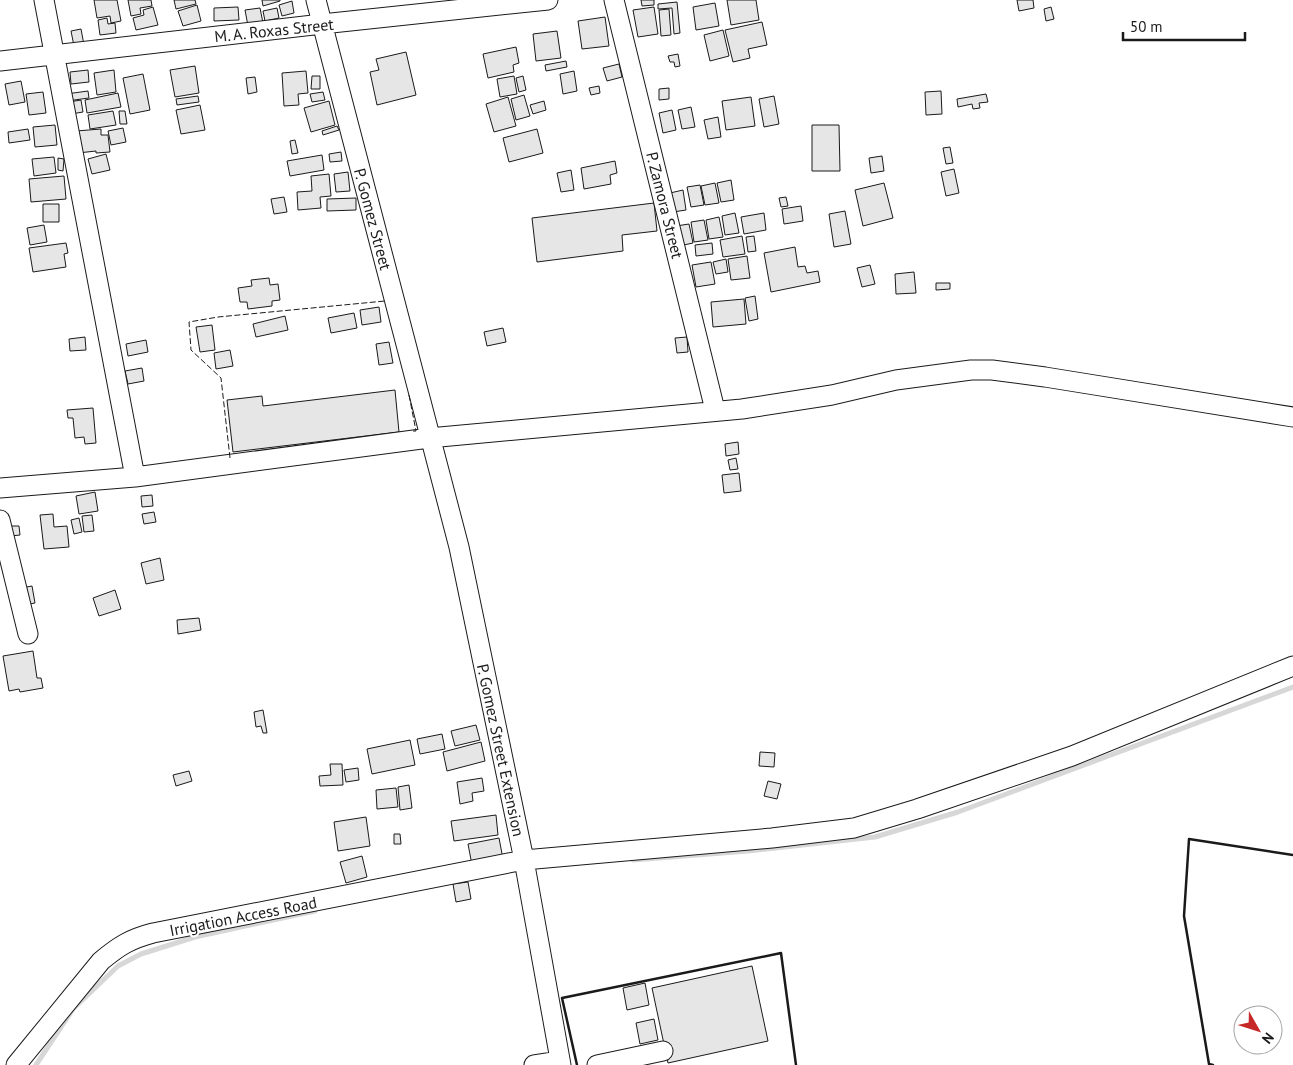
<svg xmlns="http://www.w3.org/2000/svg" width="1293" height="1065" font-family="'PT Sans',sans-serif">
	<rect width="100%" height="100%" fill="#fff"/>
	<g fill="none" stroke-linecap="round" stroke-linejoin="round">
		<path stroke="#d7d7d7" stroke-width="5" d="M633,860L748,851L875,837L958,812L1293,687
			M36,1065L73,1009L118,966L141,954L195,937L315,911"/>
	</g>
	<path fill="#e6e6e6" stroke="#1a1a1a" d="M94,0H117L121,21L111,23L110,16L97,18Z
		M128,0H151L152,6L140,8L141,14L131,16Z
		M174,0H195L196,4L176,9Z
		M262,0H280V1L263,6Z
		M641,0H654V5L642,6Z
		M727,0H756L759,20L731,25Z
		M1017,0H1033L1034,8L1019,11Z
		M292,1L294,13L282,16L279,5Z
		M677,2L680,33L674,34L672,8L658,9V4Z
		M715,3L719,26L696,30L693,7Z
		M197,5L201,21L183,26L178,11Z
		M153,7L158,25L136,30L133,18L144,15L143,10Z
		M238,7L239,20L214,21V8Z
		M654,7L658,34L638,37L633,10Z
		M1051,7L1054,19L1046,21L1044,9Z
		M260,8L263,23L248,26L245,10Z
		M277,8L279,18L265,21L263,11Z
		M669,9L671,35L661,36L659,10Z
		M605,17L609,46L582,49L578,21Z
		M107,18L108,24L115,23L116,33L100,35L98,20Z
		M762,22L767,45L748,49L750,58L733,62L725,30Z
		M81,29L84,45L74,46L71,31Z
		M723,30L729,56L710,61L704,35Z
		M557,31L561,58L536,61L533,34Z
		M516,47L519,63L513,65L514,72L488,78L483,54Z
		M406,52L416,95L377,105L370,72L379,70L376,59Z
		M678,54L680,66L675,67L674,62H670L668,56Z
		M566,61L567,67L546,71L545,65Z
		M619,64L622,77L607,81L603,68Z
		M195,66L199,93L175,97L170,70Z
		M88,70L89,82L71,84L70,72Z
		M114,70L116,92L97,95L94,73Z
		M306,71L308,93L298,94L299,105L284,106L282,73Z
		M574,71L577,91L563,94L560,74Z
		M143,74L150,110L130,114L123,78Z
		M312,76H320V89H311Z
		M514,76L517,94L500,97L497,79Z
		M523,76L526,90L519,92L516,78Z
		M255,77L257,92L248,94L246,78Z
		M21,81L25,102L9,105L5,84Z
		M599,86L600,93L591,95L589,88Z
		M669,88V99L659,100V89Z
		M88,91L89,98L67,101L66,94Z
		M941,91L942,114L926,115L925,92Z
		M43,92L46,113L29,115L26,94Z
		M323,92L325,100L312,102L310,94Z
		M118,93L121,107L87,113L85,100Z
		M986,94L988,102L979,103L980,108L973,109L972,104L958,107L957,99Z
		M524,95L530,116L516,120L511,99Z
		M198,96L199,102L177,105L176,99Z
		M774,96L779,124L764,127L759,99Z
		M508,97L516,126L494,132L486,104Z
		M751,97L755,126L726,130L722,101Z
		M81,100L83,112L71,114L69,102Z
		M329,101L335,125L311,132L304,108Z
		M544,101L546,110L533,114L530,105Z
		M200,105L205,130L181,134L176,110Z
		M691,107L695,127L682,129L678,110Z
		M672,110L676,130L663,133L659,113Z
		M113,111L116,125L90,129L88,115Z
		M119,111H125L127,124H120Z
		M718,117L721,137L708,139L704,120Z
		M55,125L57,145L35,147L33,127Z
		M812,125H839L840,171H812Z
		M337,126L339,130L323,135L322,131Z
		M123,128L126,142L111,145L108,131Z
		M28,129L30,140L9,143L8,132Z
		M101,129V135H108L110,152L96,153V151L78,153L76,131Z
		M537,129L543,153L509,162L503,138Z
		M295,140L298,153L292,154L290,141Z
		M950,147L953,163L946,164L943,148Z
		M341,152L342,161L330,162L329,154Z
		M106,154L110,170L92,174L88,159Z
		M322,155L324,170L290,176L287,161Z
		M882,156L884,171L871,173L869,158Z
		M54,157L56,173L34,176L32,159Z
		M58,158L64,159L63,171L58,170Z
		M615,161L617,173L610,175L611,184L584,189L581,168Z
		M954,169L959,193L946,196L941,172Z
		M571,170L574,190L561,192L557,173Z
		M348,172L350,191L336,192L334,174Z
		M329,174L331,196L320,197L321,208L298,210L297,192L312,191L311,176Z
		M64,176L66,199L31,202L29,179Z
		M731,180L734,200L721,202L717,183Z
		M715,183L719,203L705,205L701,186Z
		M884,183L893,218L863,226L855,190Z
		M700,185L704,205L691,207L687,187Z
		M683,190L686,210L673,212L670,193Z
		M284,197L287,212L274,214L271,199Z
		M786,197L788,206L781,207L779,198Z
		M356,198V210L327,211V199Z
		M654,203L657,231L622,235L623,251L537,262L532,218Z
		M43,204H59V222H43Z
		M801,206L803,221L784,224L782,209Z
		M845,211L851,244L834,247L829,214Z
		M735,213L739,233L725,235L722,216Z
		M764,213L766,230L744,234L741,217Z
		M719,217L723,237L709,239L706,220Z
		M704,220L708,240L694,242L691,222Z
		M689,224L693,243L679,246L676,226Z
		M44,225L47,242L30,245L27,228Z
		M742,236L745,254L723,257L720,240Z
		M754,236L756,251L748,252L746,237Z
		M66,243L68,253L64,254L66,267L33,272L29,248Z
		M712,243L713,254L696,256L695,245Z
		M795,247L798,267L805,266L807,273L818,271L820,282L771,292L764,253Z
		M747,256L750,278L731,280L728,259Z
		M726,259L728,272L716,274L713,262Z
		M711,262L715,284L696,287L692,265Z
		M870,265L875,284L862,287L857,268Z
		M914,272L916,293L896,294L895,274Z
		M269,278L270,285L278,284L280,300L272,301V306L248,309L247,302H240L238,288L252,286L251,280Z
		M936,283H950V289L936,290Z
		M755,296L758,319L749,321L745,298Z
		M744,299L746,324L713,327L711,302Z
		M379,307L381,322L362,325L360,310Z
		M354,313L357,328L331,333L328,318Z
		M285,316L288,330L256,337L253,324Z
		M212,325L215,350L200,352L196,327Z
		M503,328L506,342L487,346L484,332Z
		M85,337L86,350L70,351L69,339Z
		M687,337L688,352L677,353L675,338Z
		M146,340L148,352L128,356L126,344Z
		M389,342L393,363L379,365L376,344Z
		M230,350L233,366L216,369L214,353Z
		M142,368L144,381L128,384L125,371Z
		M395,390L399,432L233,452L227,400L262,396L263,406Z
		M93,408L96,443L85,444L84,437L75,438L73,418H68L67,410Z
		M738,442L739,454L726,456L725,444Z
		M736,458L738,469L730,470L728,460Z
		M739,473L741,491L724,493L722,475Z
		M95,492L98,511L79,514L76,496Z
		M152,495L153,506L142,507L141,496Z
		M154,512L156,522L144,524L142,514Z
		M53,514L54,527L67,526L69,547L44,549L40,515Z
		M92,515L94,531L84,532L82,516Z
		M79,518L82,532L74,534L71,520Z
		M10,526H19L20,535L11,536Z
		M160,558L164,580L146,584L141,563Z
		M32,586L35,603L24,605L21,588Z
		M115,590L121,609L99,616L93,598Z
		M199,618L201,630L178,634L177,620Z
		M33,651L37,678H41L43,688L20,692L19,689L9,691L3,656Z
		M263,710L267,733H263L261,726L256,727L254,712Z
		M476,725L480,740L455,746L451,731Z
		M442,734L445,749L420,754L417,739Z
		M410,740L415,765L372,774L367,749Z
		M481,742L485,761L447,771L443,752Z
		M760,752L775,753L774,767L759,766Z
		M330,764H342L343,785L320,786L319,776L331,775Z
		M358,768L359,780L346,782L344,770Z
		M189,771L192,781L176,786L173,775Z
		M482,778L484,791L472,793L473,801L460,804L457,782Z
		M768,781L781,784L777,799L764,796Z
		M409,785L412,808L400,810L398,787Z
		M396,788L398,807L377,809L376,790Z
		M496,815L498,835L454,841L451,821Z
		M366,817L370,846L338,851L334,822Z
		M394,834H400L401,844H394Z
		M499,838L503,859L472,865L468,844Z
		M362,856L367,877L346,883L340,862Z
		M468,882L471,899L456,902L453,884Z
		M752,966L768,1041L668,1063L652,988Z
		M645,983L649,1005L627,1010L623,988Z
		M654,1019L658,1040L640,1044L636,1023Z"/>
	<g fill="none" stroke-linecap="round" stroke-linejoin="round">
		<g stroke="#1a1a1a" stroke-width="21">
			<path id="minor" d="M44,0L135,477
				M316,0L459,547L524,860L561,1065
				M614,0L715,410
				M0,61L322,24L548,0
				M0,488L135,477L429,438L742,409L832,395L896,380L971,370H992L1045,377L1293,417
				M0,520L28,634
				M16,1065L101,961C119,946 130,939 153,933L524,860L772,838L854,828L917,809L1072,756L1293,666
				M534,1065L560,1061
				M597,1065L663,1051"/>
		</g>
		<use href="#minor" stroke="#fff" stroke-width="19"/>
		<path stroke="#1a1a1a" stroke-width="1" stroke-dasharray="6 2.5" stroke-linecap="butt" d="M409,395L416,431H413
			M230,458L221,378L191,350L189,322L218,317L385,301"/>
		<path stroke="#1a1a1a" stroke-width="2.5" d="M577,1065L562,998L781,953L796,1065
			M1213,1065L1209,1064L1184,916L1189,839L1293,855"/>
	</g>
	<g text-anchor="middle" stroke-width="4" stroke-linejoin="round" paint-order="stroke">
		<g font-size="16" fill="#1a1a1a" stroke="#fff">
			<text transform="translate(274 30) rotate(-6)" y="6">M. A. Roxas Street</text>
			<text transform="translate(665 205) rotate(76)" y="6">P. Zamora Street</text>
			<text transform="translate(373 219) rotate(75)" y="6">P. Gomez Street</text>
			<text transform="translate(501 750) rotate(78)" y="6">P. Gomez Street Extension</text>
			<text transform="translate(243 916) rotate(-11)" y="6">Irrigation Access Road</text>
		</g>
	</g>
	<g transform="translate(1258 1030) rotate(129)"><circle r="24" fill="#ffffff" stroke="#a3a3a3"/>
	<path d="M0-4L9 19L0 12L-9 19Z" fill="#c62828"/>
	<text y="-8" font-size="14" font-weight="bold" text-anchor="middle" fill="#1a1a1a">N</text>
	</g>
	<path d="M1123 32v8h122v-8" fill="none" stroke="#1a1a1a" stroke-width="2.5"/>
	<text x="1130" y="32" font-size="15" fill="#1a1a1a" stroke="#ffffff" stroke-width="4" paint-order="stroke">50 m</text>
</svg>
